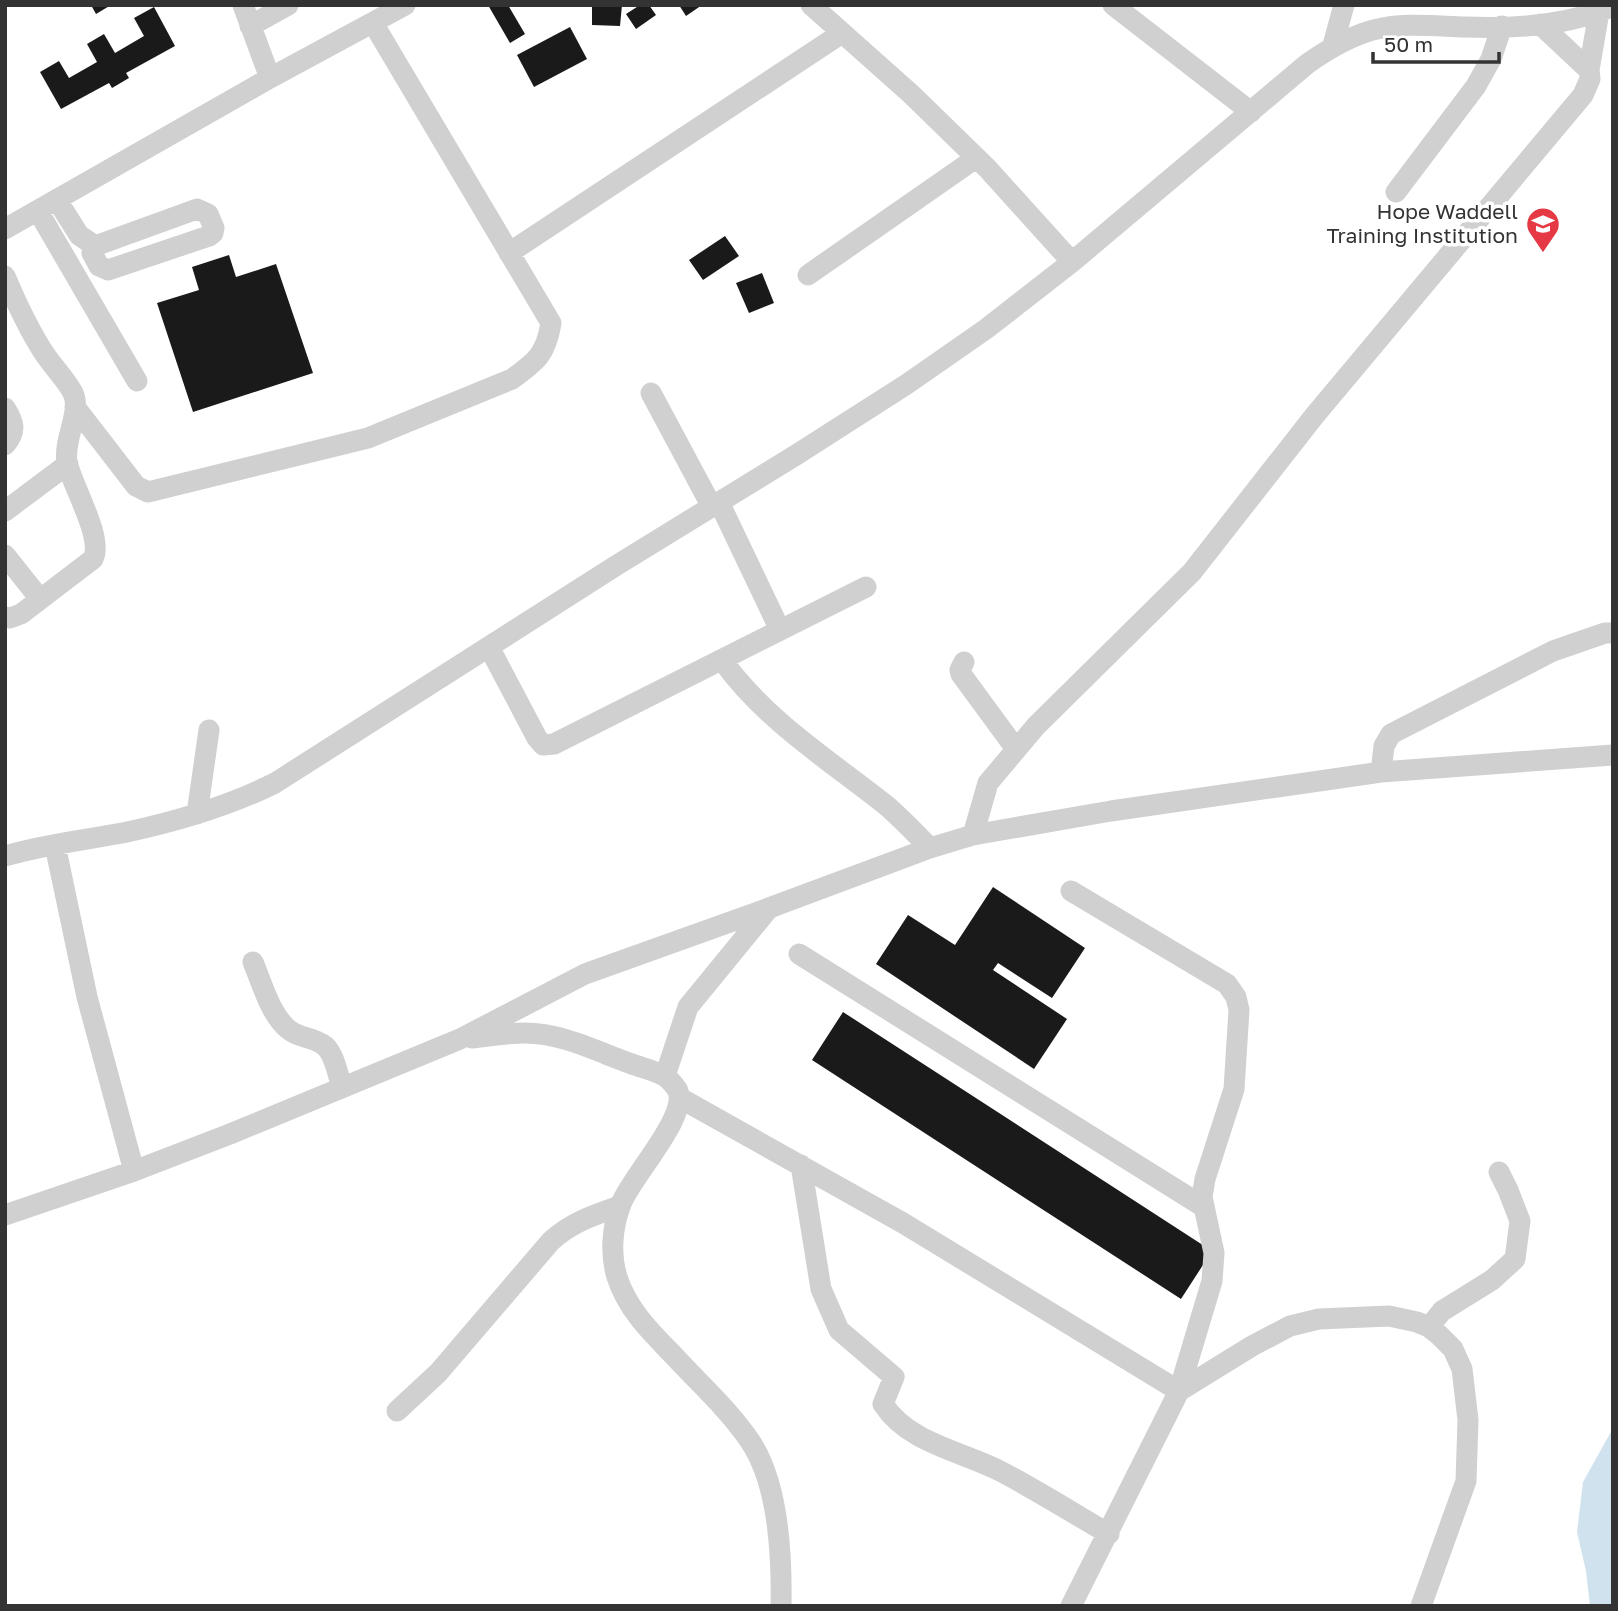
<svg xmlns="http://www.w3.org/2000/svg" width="1618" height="1611" font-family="'Golos Text',sans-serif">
	<rect width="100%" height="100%" fill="#fff"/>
	<path fill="#cfe2ee" d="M1613,1428V1606H1590L1586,1571L1577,1532L1583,1482Z"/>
	<path fill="#1a1a1a" d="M91,5H111L96,14Z
		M488,5H508L525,34L510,43Z
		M592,5H622L620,26L592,25Z
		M640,5H649L656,15L636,29L626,14Z
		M679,5H702L686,16Z
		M154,7L175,46L126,73L129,78L112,88L109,83L61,109L40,72L59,61L69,78L97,62L87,44L104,34L115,53L144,36L134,18Z
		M570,27L587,59L534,87L517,55Z
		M725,236L739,256L703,280L689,260Z
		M229,255L236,277L276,264L313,373L193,412L157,303L199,290L192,267Z
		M762,273L774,303L749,313L736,283Z
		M993,887L1085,948L1052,998L998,963L993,970L1067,1019L1034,1069L876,964L908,915L955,945Z
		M843,1012L1212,1251L1181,1299L812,1060Z"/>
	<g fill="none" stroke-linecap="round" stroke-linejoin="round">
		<path stroke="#d0d0d0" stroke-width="21" d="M243,5L270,78
			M811,5L911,94L987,168L1072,262
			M1113,5L1251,112
			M1540,24L1589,70
			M250,26L288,5
			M1333,45L1344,5
			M1396,192L1476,86L1491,59L1502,26
			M57,200L79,235L95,246L197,209L208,214L214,228L213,233L209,236L108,270L99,266L92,253L95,246
			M38,211L137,381
			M5,229L270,78L405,5
			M509,253L842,33
			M808,275L976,158
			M5,276C16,302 29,330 44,353C53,367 66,379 73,393C82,411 63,440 67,462C72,486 104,538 93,559L21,614L10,618L5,617
			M651,393L712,507
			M75,407L136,486L148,492L368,438L512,379C537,361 546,354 551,323L373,23
			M5,408C14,422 17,431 5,445
			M719,502L780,630
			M5,511L68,464
			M5,555L40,599
			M489,647L537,738L543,745L554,744L866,587
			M722,660C766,721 829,760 887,806C902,819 916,834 930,848
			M964,662L960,670L961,674L1016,749
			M1381,772L1384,746L1391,734L1553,651L1605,633H1613
			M197,814L209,730
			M973,835L988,783L1036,726L1192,572L1315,415L1583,95L1590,79L1589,70L1599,12
			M55,845L87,997L134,1171
			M5,856C45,844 86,840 127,832C178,821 227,807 275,783L617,565L796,455L907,384L986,329L1072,262L1307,64C1328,49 1348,37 1373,30C1403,22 1434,26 1465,27C1514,29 1567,26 1613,6
			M1071,891L1227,984L1236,997L1239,1010L1234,1089L1205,1179L1202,1197L1214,1253L1212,1281L1179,1391L1071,1606
			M799,954L1204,1207
			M253,962C262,983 270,1014 288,1029C298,1038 312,1037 322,1044C334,1050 338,1075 342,1088
			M472,1038C490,1036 508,1033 525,1033C562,1033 598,1052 632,1064C643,1068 657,1071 666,1077C670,1080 674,1085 677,1089C691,1114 631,1177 621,1204C612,1227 610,1254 617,1277C628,1311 652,1333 676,1358C701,1385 729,1410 750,1441C779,1484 782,1555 781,1606
			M665,1076L688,1007L769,908
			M680,1098L903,1223L1179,1391L1252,1346L1290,1326L1319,1319L1389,1316L1417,1322L1429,1327L1439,1335L1453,1349L1462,1369L1468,1420L1466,1481L1421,1606
			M801,1165L821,1289L839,1330L894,1377L883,1404C909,1444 962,1451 1002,1472C1038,1491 1073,1513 1109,1534
			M5,1215L134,1171L230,1134L460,1039L585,974L769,908L930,848L973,835L1111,811L1381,772L1613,755
			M1429,1327L1442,1311L1492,1280L1515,1259L1520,1221L1508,1190L1499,1172
			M397,1411L438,1373L551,1241C572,1222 594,1215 620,1206"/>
	</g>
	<defs>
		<g id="university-pin" transform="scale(1.75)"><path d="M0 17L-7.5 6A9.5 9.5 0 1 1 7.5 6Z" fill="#e63946" stroke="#fff"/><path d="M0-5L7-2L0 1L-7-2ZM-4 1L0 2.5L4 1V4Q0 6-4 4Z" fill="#fff"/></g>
	</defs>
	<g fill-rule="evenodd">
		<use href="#university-pin" x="1543" y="224"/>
	</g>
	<g text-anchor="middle" stroke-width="7" stroke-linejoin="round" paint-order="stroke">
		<g font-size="21" fill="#333" stroke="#fff" text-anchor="end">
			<text x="1518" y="219">Hope Waddell<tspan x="1518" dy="24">Training Institution</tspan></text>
		</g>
	</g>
	<rect width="1618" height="1611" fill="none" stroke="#333333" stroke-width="14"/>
	<path d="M1373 52v10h126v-10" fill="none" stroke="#333333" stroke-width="3.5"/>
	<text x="1384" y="52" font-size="21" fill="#333333" stroke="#ffffff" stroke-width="5" paint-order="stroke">50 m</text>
</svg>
